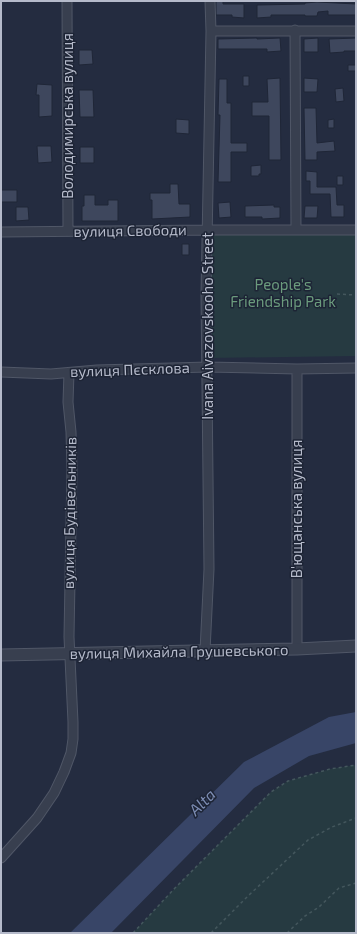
<svg xmlns="http://www.w3.org/2000/svg" width="357" height="934" font-family="'Exo 2',sans-serif">
	<rect width="100%" height="100%" fill="#242c40"/>
	<path fill="#263a41" d="M356,231V356L209,358L210,232Z
		M356,765V933H133L175,888L271,792L288,781L330,769Z"/>
	<path fill="#384567" d="M356,712V743L309,756L254,788L111,933H70L244,762L329,717Z"/>
	<path fill="#3e475d" stroke="#1f2637" d="M216,1H223V4H244V18L232,17V15H216Z
		M317,2L356,4V15H328V11L318,12L317,16H305V15H271V17L257,18V5L305,4V3Z
		M257,38V39L280,38L281,51L267,52V49H218V39Z
		M318,38V52H304V39Z
		M356,38V51H344V52L330,53L329,39Z
		M79,50H92L93,64L79,65Z
		M348,65H356V71H348Z
		M243,76H249V86H243Z
		M280,78L281,160H269V116H252V102H268L267,79Z
		M304,78L318,79L317,92H304Z
		M219,79H227V103H231V143H247V152H231V182H218L220,115H218Z
		M37,84L52,85V116L39,117V95H36Z
		M343,88L344,101L336,102L335,89Z
		M79,90H93L94,117H80Z
		M304,108H316L317,143L334,141L335,151L317,152V160H305Z
		M176,119L189,120V134L176,133Z
		M334,119V128H328V120Z
		M37,146H51L52,162L38,163Z
		M80,147H94V163H80Z
		M261,165V174H259V176H251V166Z
		M306,171L317,172V187H336L337,205H344V217H331L330,194H310V181H306Z
		M337,176H343V185H337Z
		M170,184H178L179,204H190V217L152,219V200H150V193H170Z
		M1,190H17V202H1Z
		M84,195H95V205H108V200H118V221H82V206H84Z
		M230,202L231,217L219,218L218,203Z
		M274,205V207H280V218L262,219V217H245V206Z
		M305,206H318L317,218H304Z
		M16,207H28L29,220L16,221Z
		M182,244H189V255H182Z"/>
	<g fill="none" stroke-linecap="round" stroke-linejoin="round">
		<g stroke="#505767" stroke-width="11">
			<path id="minor" d="M67,1L68,231
				M295,30L296,230
				M211,31H356
				M1,232L208,230H356
				M297,369V649
				M1,372L51,374L97,370L208,367L297,369L356,368
				M205,651L209,569L206,294L211,31L210,1
				M1,858L37,818L54,793L64,772L71,753L73,739V722L69,637L72,469L71,432L68,402L69,373"/>
		</g>
		<g stroke="#505767" stroke-width="13">
			<path id="tertiary" d="M1,655L297,649L356,646"/>
		</g>
		<path stroke="#44575d" stroke-width="1.5" stroke-dasharray="3 3" stroke-linecap="butt" d="M337,294L356,295
			M133,933L175,888L271,792L288,781L330,769L356,765
			M211,933L248,896L308,840L332,827L356,818
			M287,933L305,916L319,907L339,888L356,883"/>
		<use href="#minor" stroke="#383f4f" stroke-width="9"/>
		<use href="#tertiary" stroke="#383f4f" stroke-width="11"/>
	</g>
	<g text-anchor="middle" stroke-width="3" stroke-linejoin="round" paint-order="stroke">
		<g font-size="15" fill="#b5baca" stroke="#1d2435">
			<text transform="translate(68 116) rotate(-90)" y="5">Володимирська вулиця</text>
			<text transform="translate(130 231) rotate(-1)" y="5">вулиця Свободи</text>
			<text transform="translate(208 326) rotate(-90)" y="5">Ivana Aivazovskooho Street</text>
			<text transform="translate(130 370) rotate(-2)" y="5">вулиця Пєсклова</text>
			<text transform="translate(297 509) rotate(-90)" y="5">В'ющанська вулиця</text>
			<text transform="translate(70 513) rotate(-89)" y="5">вулиця Будівельників</text>
			<text transform="translate(179 652) rotate(-1)" y="5">вулиця Михайла Грушевського</text>
		</g>
		<g font-size="15" fill="#6b9b7d" stroke="#1d2435">
			<text x="283" y="290">People's<tspan x="283" dy="17">Friendship Park</tspan></text>
		</g>
		<g font-size="16" font-style="italic" fill="#7c8cb2" stroke="#1d2435">
			<text transform="translate(202 802) rotate(-45)" y="6">Alta</text>
		</g>
	</g>
	<rect width="357" height="934" fill="none" stroke="#b5baca" stroke-width="4"/>
</svg>
